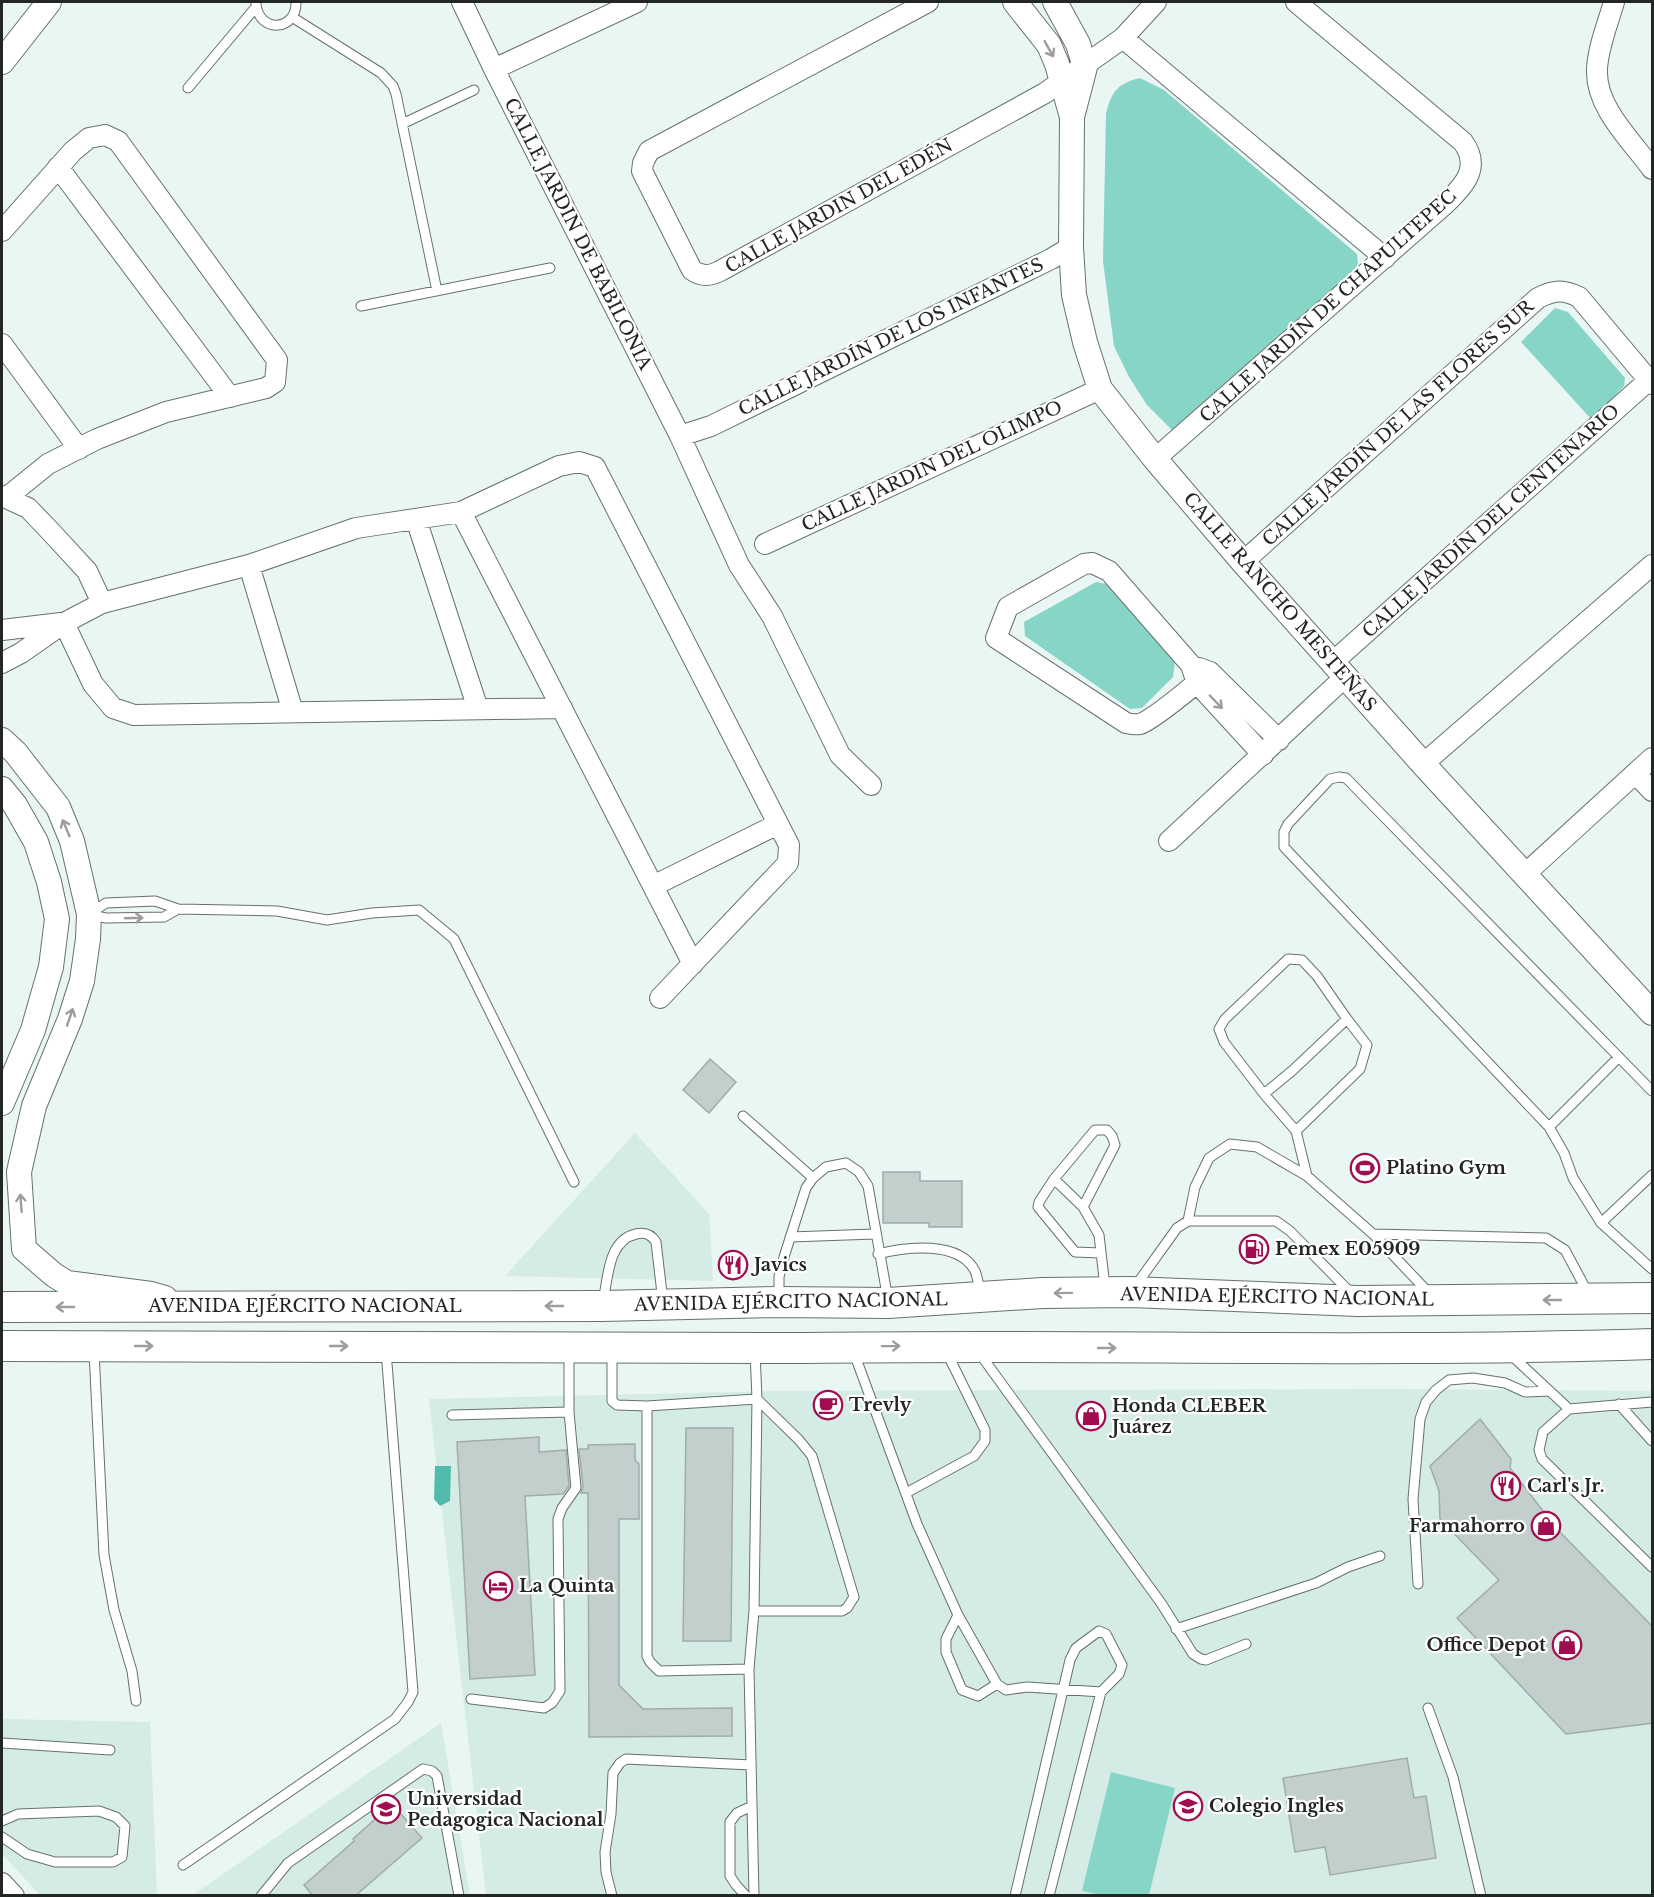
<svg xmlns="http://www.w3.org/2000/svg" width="1654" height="1897" font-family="'Libre Baskerville',serif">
	<rect width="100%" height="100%" fill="#e9f6f3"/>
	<path fill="#d5ebe6" d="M635,1133L709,1214L713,1281L505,1276Z
		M1386,1389L1652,1391V1895H486L429,1399L776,1391Z
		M2,1719L150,1722L157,1895H40L2,1854Z
		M441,1723L470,1895H193Z"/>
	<path fill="#87d5c7" d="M1140,78L1164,90L1357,254L1358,263L1354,274L1173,431L1147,405L1129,377L1114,346L1103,261L1106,114C1111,92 1118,83 1140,78Z
		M1555,308L1568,312L1625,378L1624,386L1592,420L1521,342Z
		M1096,582L1106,584L1175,661L1173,677L1142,708L1130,709L1025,636L1024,622Z
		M1111,1772L1175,1788L1149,1895H1101L1082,1891Z"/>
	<path fill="#51bcac" d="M435,1466H451L450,1501L440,1506L434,1499Z"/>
	<path fill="#c3cfcc" stroke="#a0acaa" stroke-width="1.5" d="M710,1059L736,1082L709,1113L683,1090Z
		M883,1172H920V1181H962V1227H929V1223H883Z
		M1480,1419L1511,1459L1510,1468L1556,1528L1653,1627V1723L1566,1734L1457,1618L1499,1580L1440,1519L1439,1491L1430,1466Z
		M686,1428H733L731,1641H683Z
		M539,1437V1452L566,1450L569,1486L563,1494L525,1496L535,1675L470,1679L457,1442Z
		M635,1444V1460L639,1464V1519H619V1685L643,1709L732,1708V1736L589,1737L588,1493H581L583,1487L579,1449H588V1445Z
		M1407,1758L1414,1798L1426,1796L1436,1858L1330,1875L1325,1847L1295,1852L1283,1778Z
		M392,1804L422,1838L355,1896H313L304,1885L354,1841L353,1839Z"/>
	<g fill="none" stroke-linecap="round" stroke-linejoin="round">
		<g stroke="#66716e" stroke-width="11">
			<path id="service" d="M256,4C259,34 297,31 296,2
				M292,17L381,73L393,86L396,94L437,291
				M188,88L256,7
				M402,124L474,90
				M361,306L550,268
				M91,913L106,903L155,901L178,909L277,911L327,920L372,913L419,910L454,939L574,1182
				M91,915L106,918L164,917L178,909
				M1652,1091L1346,778L1339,777L1330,779L1288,824L1284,832V847L1549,1127L1564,1153L1573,1178L1601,1223L1652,1269
				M1264,1094L1224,1042L1219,1029L1225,1019L1288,959L1302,960L1317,976L1347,1019
				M743,1116L813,1178
				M1549,1127L1619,1057
				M1296,1131L1360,1069L1367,1045L1347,1019L1293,1070L1264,1094L1296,1131L1307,1176
				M1054,1179L1095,1130H1107L1112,1136L1115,1145L1083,1207L1099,1235L1105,1287
				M1083,1207L1054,1179L1039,1202L1038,1207L1075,1252L1101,1253
				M1188,1221L1195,1187L1209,1158L1230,1144L1257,1147L1307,1176L1373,1234L1429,1293
				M1601,1223L1652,1175
				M1373,1234L1546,1238L1565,1250L1588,1293
				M790,1237L875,1234
				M878,1254C905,1247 959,1240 975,1271C978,1278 979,1287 980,1294
				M1134,1288L1177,1228L1188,1221H1276L1290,1231L1352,1294
				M779,1297V1277L784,1257L806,1188L813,1178L826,1167L846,1163L859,1172L868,1186L888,1300
				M603,1302C608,1278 608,1240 636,1234C645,1232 651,1234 656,1242L663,1302
				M612,1350V1401L617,1405L647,1406
				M94,1351L104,1555L114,1610L132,1671L136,1701
				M854,1353L917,1524L958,1615L997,1684L1006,1690L1027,1687L1101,1692L1049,1896
				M980,1354L1161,1603L1193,1654L1201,1659L1206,1660L1246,1644
				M1511,1355L1569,1409
				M1652,1402L1569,1409L1543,1432L1539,1450L1542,1459L1652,1567
				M1619,1404L1652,1441
				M452,1415L569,1412
				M906,1493L974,1456L985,1441V1430L946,1351
				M1418,1584L1413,1499L1420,1419L1426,1402L1436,1390L1449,1380L1473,1378L1505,1383L1525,1392L1550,1391
				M958,1615L946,1639V1652L962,1690L978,1696L997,1684
				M1176,1629L1316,1583L1348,1567L1380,1556
				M749,1669L659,1671L650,1662L647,1656V1406L757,1399L799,1440L812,1456L854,1597L847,1608L842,1611H754
				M471,1699L544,1708L552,1703L560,1691L558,1519L562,1508L576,1488L569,1412V1352
				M1428,1708L1453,1777L1481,1896
				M2,1743L110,1750
				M2,1821L18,1814L99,1811L116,1817L125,1826L122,1857L113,1862H55L27,1854L2,1837
				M183,1865L395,1719L408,1702L413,1692L386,1351
				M261,1896L288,1863L423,1769L432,1771L437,1776L459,1896
				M612,1896L606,1872L605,1852L611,1814L613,1773L620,1763L626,1759L751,1765
				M746,1896L736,1885L730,1876V1822L737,1813L752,1806
				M754,1896L749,1669L754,1611L757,1399L755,1352
				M1015,1896L1070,1660L1076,1648L1099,1631L1106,1634L1122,1665L1119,1674L1101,1692"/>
		</g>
		<g stroke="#66716e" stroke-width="22">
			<path id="minor" d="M462,2L494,69L680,436L711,426L1051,259L1071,247
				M928,2L649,151L643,163L642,171L692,270C702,277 710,276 720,271L1045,93L1123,38L1156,2
				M1614,2C1608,23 1598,47 1597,69C1595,107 1631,140 1652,169
				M1123,38L1385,258
				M494,69L637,2
				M58,167L230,397
				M2,231L73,151L89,138L105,135L118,141L277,360L275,382L266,388L166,412L97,439L48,464L6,498
				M2,344L79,449
				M680,436L739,565L772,616L840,755L871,785
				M1155,459L1444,205C1463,187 1482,168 1463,142L1296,2
				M2,496L28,508L52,533L87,571L102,603
				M461,512L693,964
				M416,519L478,709
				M765,544L1100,389
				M1243,562L1538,298C1554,290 1563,289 1579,297L1652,384
				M249,565L293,712
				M64,623L93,684L113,708L134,715L562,708
				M2,630L61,623
				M1333,662L1649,380
				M2,663L21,653L64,623L102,603L249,565L356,528L461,512L559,466L579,462L595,467L789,845L788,863L660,998
				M1199,668L1210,672L1279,740
				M1210,672C1198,682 1153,720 1140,724C1135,725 1131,724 1126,723L996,638L1008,607L1084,564L1092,563L1109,571L1191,665L1197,683L1263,755
				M1423,764L1652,565
				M1636,774L1652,791
				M1169,841L1346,676
				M1524,875L1652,758
				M653,886L778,824
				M2,1883L14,1896"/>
		</g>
		<g stroke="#66716e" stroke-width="26">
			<path id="tertiary" d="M1015,2L1049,45L1057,64L1072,117
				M1055,2L1078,44L1085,67L1072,117L1071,247L1074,295L1085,342L1100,389L1155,459L1243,562L1423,764L1652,1013
				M2,62L49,2
				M2,740L15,752L58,807L72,841L89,914L88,939L82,981L70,1019L34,1106L19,1172L24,1249L54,1275L67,1283L151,1294L165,1298
				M2,789L15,805L36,842L49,882L57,919L51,967L33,1030L2,1103"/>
		</g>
		<g stroke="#66716e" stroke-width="32">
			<path id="primary" d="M2,1307L602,1306L778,1302L888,1303L1042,1293L1130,1292L1358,1301L1652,1298
				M2,1346L807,1348C1089,1344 1371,1353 1652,1344"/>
		</g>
		<use href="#service" stroke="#fff" stroke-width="9"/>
		<use href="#minor" stroke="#fff" stroke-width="20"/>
		<use href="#tertiary" stroke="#fff" stroke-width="24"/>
		<use href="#primary" stroke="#fff" stroke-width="30"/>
	</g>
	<defs><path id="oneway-shaft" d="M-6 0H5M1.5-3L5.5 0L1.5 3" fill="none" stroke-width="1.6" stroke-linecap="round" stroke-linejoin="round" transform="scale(1.5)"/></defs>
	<g stroke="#9c9d9d">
		<use href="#oneway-shaft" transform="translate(1049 49) rotate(61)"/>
		<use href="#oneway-shaft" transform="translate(1216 702) rotate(46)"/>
		<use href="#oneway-shaft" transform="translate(66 828) rotate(-113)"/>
		<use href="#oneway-shaft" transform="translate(134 918) rotate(-2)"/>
		<use href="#oneway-shaft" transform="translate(70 1017) rotate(-71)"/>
		<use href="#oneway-shaft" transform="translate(21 1203) rotate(-94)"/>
		<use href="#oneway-shaft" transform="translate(1063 1293) rotate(179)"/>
		<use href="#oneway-shaft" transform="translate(1552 1300) rotate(180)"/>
		<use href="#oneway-shaft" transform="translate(554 1306) rotate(180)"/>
		<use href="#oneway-shaft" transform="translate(65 1307) rotate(180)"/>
		<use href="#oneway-shaft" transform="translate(144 1346)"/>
		<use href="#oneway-shaft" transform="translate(339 1346)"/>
		<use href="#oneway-shaft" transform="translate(891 1346) rotate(-1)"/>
		<use href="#oneway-shaft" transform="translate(1107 1348)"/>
	</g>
	<defs>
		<g id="stadium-ring" transform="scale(1.5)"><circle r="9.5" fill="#fff" stroke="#a10d51" stroke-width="1.5"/><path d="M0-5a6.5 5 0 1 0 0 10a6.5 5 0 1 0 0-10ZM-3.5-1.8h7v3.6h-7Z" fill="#a10d51"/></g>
		<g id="fuel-ring" transform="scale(1.5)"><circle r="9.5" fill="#fff" stroke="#a10d51" stroke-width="1.5"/><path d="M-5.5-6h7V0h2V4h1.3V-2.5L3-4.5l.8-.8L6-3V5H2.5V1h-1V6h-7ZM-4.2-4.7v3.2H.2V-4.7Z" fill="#a10d51"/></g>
		<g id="restaurant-ring" transform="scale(1.5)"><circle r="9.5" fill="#fff" stroke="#a10d51" stroke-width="1.5"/><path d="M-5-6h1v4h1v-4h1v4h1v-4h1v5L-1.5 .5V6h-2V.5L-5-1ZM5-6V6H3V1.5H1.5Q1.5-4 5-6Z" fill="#a10d51"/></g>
		<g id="cafe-ring" transform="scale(1.5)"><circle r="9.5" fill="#fff" stroke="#a10d51" stroke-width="1.5"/><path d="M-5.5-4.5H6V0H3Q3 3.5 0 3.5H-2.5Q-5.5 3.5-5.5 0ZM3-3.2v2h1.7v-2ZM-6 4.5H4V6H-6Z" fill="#a10d51"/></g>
		<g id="shop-ring" transform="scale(1.5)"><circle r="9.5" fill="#fff" stroke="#a10d51" stroke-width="1.5"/><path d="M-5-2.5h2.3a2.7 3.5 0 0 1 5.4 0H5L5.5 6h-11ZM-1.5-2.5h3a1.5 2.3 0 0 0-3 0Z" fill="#a10d51"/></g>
		<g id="hotel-ring" transform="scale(1.5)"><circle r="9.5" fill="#fff" stroke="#a10d51" stroke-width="1.5"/><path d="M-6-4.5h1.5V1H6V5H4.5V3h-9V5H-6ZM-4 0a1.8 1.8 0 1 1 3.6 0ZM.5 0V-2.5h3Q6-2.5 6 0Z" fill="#a10d51"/></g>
		<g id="school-ring" transform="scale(1.5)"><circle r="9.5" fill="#fff" stroke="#a10d51" stroke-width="1.5"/><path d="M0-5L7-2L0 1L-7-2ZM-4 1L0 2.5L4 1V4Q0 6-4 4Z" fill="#a10d51"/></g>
		<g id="university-ring" transform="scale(1.5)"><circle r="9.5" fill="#fff" stroke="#a10d51" stroke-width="1.5"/><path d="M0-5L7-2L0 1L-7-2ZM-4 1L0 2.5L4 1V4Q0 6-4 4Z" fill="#a10d51"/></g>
	</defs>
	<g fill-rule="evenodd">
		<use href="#stadium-ring" x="1365" y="1168"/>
		<use href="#fuel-ring" x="1254" y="1249"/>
		<use href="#restaurant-ring" x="733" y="1265"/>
		<use href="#cafe-ring" x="828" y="1405"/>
		<use href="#shop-ring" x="1091" y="1416"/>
		<use href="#restaurant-ring" x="1506" y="1486"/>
		<use href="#shop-ring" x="1546" y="1526"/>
		<use href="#hotel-ring" x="498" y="1586"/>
		<use href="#shop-ring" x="1567" y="1645"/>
		<use href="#school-ring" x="1188" y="1806"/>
		<use href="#university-ring" x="386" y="1809"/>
	</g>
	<g text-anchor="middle" stroke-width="4.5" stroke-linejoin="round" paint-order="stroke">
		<g font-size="18" fill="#222625" stroke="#fff">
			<text transform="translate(839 206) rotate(-29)" y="6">CALLE JARDIN DEL EDÉN</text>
			<text transform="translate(578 234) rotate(63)" y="6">CALLE JARDIN DE BABILONIA</text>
			<text transform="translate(1328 306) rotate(-42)" y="6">CALLE JARDÍN DE CHAPULTEPEC</text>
			<text transform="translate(891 337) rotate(-26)" y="6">CALLE JARDÍN DE LOS INFANTES</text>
			<text transform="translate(1398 423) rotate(-42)" y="6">CALLE JARDÍN DE LAS FLORES SUR</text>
			<text transform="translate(932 466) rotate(-25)" y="6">CALLE JARDIN DEL OLIMPO</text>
			<text transform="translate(1491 521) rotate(-42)" y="6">CALLE JARDÍN DEL CENTENARIO</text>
			<text transform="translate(1280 602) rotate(49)" y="6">CALLE RANCHO MESTEÑAS</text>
			<text transform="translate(1277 1297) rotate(1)" y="6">AVENIDA EJÉRCITO NACIONAL</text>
			<text transform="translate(791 1302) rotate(-1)" y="6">AVENIDA EJÉRCITO NACIONAL</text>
			<text x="305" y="1312">AVENIDA EJÉRCITO NACIONAL</text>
		</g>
		<g font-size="18" font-weight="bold" fill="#222625" stroke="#fff" text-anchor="start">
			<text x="1386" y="1174">Platino Gym</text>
			<text x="1275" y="1255">Pemex E05909</text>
			<text x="754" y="1271">Javics</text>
			<text x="849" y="1411">Trevly</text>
			<text x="1112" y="1412">Honda CLEBER<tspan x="1112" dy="21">Juárez</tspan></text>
			<text x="1527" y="1492">Carl's Jr.</text>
			<text x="1525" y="1532" text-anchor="end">Farmahorro</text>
			<text x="519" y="1592">La Quinta</text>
			<text x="1546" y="1651" text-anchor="end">Office Depot</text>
			<text x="407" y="1805">Universidad<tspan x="407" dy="21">Pedagogica Nacional</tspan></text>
			<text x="1209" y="1812">Colegio Ingles</text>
		</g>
	</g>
	<rect width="1654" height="1897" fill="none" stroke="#222625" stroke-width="6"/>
</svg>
